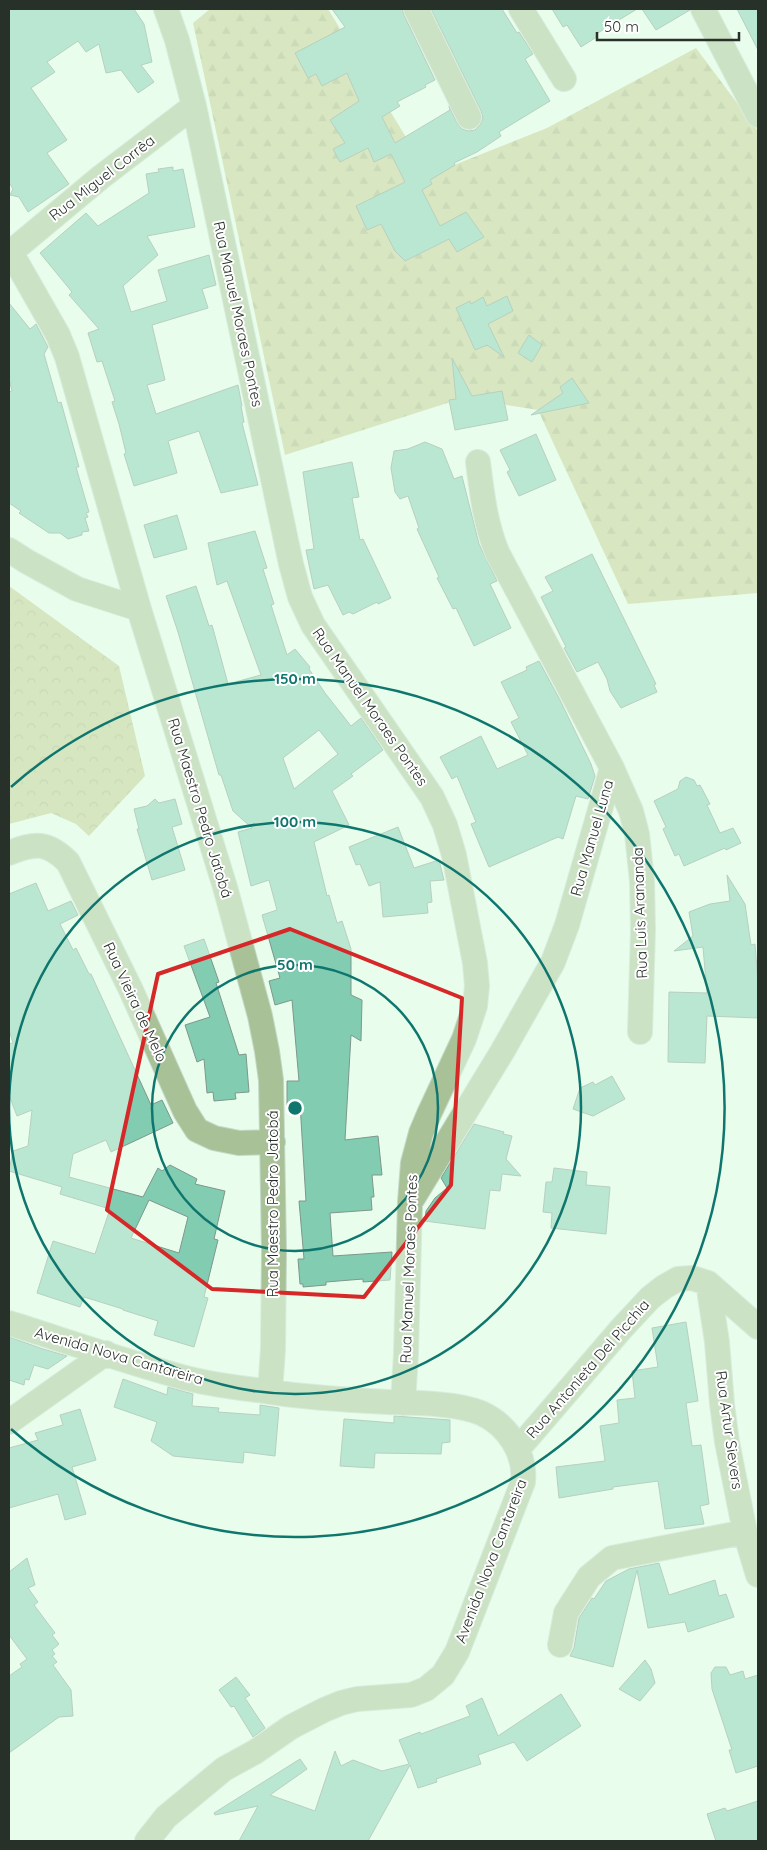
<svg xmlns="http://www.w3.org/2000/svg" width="767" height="1850" font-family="Quicksand,sans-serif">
	<defs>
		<pattern id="forest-firs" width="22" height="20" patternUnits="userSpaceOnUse" patternTransform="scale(1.25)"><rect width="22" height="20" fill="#c5cd8e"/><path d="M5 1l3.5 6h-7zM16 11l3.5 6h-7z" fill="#a9b07b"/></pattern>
		<pattern id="park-crowns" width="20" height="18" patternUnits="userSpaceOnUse" patternTransform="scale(1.25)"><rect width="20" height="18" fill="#c1c98c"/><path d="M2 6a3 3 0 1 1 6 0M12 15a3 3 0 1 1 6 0" fill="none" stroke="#a6ad79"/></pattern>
	</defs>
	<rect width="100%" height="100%" fill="#e8fdeb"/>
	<path fill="url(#forest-firs)" d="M210,9H328L429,175L547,128L696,48L758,131V593L628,604L538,410L463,398L285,455L193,23Z"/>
	<path fill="url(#park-crowns)" d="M9,586L119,666L145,776L89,836L76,824L51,813L9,824Z"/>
	<path fill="#82ccb1" stroke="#7e978d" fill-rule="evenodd" d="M9,9H134L144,24L152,62L141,65L154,82L138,93L121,70L106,73L99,44L86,52L78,41L47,62L55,72L31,88L67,140L47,153L69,184L28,212L19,197L10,195L13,189L9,182Z
		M332,9H402L404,15L435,80L425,85L426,87L397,102L400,106L382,117L395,143L450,110L449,106L457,123L462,129L468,131L475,130L480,125L483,118L481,111L431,9H502L517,33L519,32L533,54L525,59L550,101L499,132L501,136L477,152L454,163L455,165L430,180L432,184L422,190L440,226L466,212L484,237L457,252L449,239L405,261L395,251L381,224L367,230L356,206L405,182L391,154L374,162L368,148L340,162L333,149L345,143L330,120L359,101L347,73L322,86L316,74L308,78L295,53L345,27Z
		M552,9H637L596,34L598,36L581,47L567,25L563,27Z
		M642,9H689L690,10L656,30Z
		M737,9H758V50Z
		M173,167V171L183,169L195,227L147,236L158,255L123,286L131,312L167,301L158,270L209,255L216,285L202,289L208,308L152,325L165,380L147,385L156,414L238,385L242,406H241L244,422L242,423L258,485L221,493L199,431L168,441L177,473L134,486L124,454L126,453L119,424L112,402L115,401L102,361L97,362L88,333L99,329L69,295L72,292L40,253L86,213L98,226L149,193L146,174L159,172L158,169Z
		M507,296L513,311L488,324L504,357L487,345L475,350L456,308L470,301L471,304L483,297L487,306Z
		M9,303L30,329L36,324L48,347L44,354L58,403L61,402L79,467H76L89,512L86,513L88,517L85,518L89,531L82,532V535L68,539L60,533H49L19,513L21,511L9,503V392L12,391L9,379Z
		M529,335L542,345L532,362L518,353Z
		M452,358L472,396L502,391L508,420L455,430L449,400L456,399Z
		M572,378L589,403L531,415L563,393L560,387Z
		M536,434L556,480L519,496L507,472L510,470L500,450Z
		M425,442L442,449L454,479L462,476L479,544L497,581L490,584L511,628L474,646L456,608L453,609L437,578L439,577L417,529L419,528L408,496L400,499L395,492L391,468L394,451L408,449Z
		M352,462L359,497L352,498L360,540L363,539L391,598L378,604L377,602L353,614L349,612L343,615L328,585L314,589L306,550L314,549L303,472Z
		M177,515L187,549L154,558L144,525Z
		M255,531L267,568L263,569L274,604L271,605L287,655L295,649L310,667L309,669L325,693L351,726L361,718L383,750L351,774L353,776L332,791L349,825L314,842L327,896L329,895L337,923L342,921L351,949V995L362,1000L361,1041L351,1035L345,1140L378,1136L382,1175H372L374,1197H371L372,1210L330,1213L333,1256L392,1252L390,1280L363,1282V1279L326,1282V1285L303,1287V1284H300L298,1259H304L299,1201H306L300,1104L287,1105V1081H299L292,1000L275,1005L269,981L280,978L262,915L277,910L269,880L251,886L238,832L252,828L233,811L221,775H219L178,632L166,596L196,586L209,626L212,625L228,684L261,675L227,581L217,585L208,543ZM319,730L338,754L294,789L283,758Z
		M592,554L656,684L654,685L657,692L621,708L610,691L607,679L598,662L577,672L564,648L566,647L541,597L553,591L545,577Z
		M539,661L560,700L591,764L595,776L588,799L576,796L563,839L558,837L489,867L471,824L476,822L457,776L452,779L440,757L481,736L497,769L528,755L511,722L519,718L501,682L527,670L526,667Z
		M686,777L694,780L697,786L700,785L710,804L707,805L720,833L733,828L741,843L726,850L725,848L684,866L679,854L675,856L663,829L666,827L654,801L678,789L680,781Z
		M155,799L159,803L175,799L182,824L172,827L185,870L152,880L137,829H139L134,809L147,806Z
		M398,827L414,868L439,860L444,880L430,881L432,902L427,903L428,913L383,917L380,882L369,886L360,864L356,865L349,847Z
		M727,875L745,904L751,945L755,944L758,982V1018L707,1016L705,1063L668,1062L669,992L707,993L703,947L674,951L693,936L689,912L710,904L730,901Z
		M36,883L48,911L71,901L78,915L60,924L73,950L76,948L89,974H91L151,1105L162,1100L173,1123L111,1152L106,1140L73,1154L69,1177L143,1197L158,1168L162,1171L170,1165L197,1179L195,1184L225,1191L214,1239L218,1240L204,1297L208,1298L194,1347L154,1335L158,1321L123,1310V1309L84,1297L80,1307L37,1293L53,1241L95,1254L110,1209L60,1194L62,1187L9,1171L13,1151L28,1146L32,1110L17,1116L9,1095V1044L13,1043L9,1030V894ZM149,1200L188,1217L179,1253L131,1238Z
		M204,939L219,982L216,983L239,1055L246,1054L249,1092L235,1093L236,1099L214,1101L213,1092L207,1093L204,1059L197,1062L185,1025L210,1017L184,946Z
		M612,1076L625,1099L593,1116L573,1109L580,1088L593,1082L595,1085Z
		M474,1124L504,1132L503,1134L512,1136L506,1159L521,1176L502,1174L500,1191L490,1190L485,1229L425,1221L426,1211L435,1198L447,1188L441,1178Z
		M554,1168L587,1172L586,1185L610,1187L606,1234L551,1228L552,1213L543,1212L546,1182H552Z
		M686,1322L698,1401L686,1403L692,1446L701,1445L709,1504L700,1506L704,1524L665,1529L658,1481L613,1487V1489L559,1498L556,1467L605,1461L600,1426L619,1423L617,1400L635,1398L632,1371L658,1367L652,1328Z
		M9,1337L43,1349L67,1356L48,1369L34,1365L29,1380L25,1379L24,1385L9,1380Z
		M123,1379L167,1395L168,1387L193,1394L192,1406L219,1408L218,1412L260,1415V1405L279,1408L275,1456L244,1452L243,1463L173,1456L151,1441L157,1422L114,1407Z
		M80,1409L96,1460L72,1467L86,1514L65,1520L58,1494L9,1508V1448L38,1440L35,1433L63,1425L60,1415Z
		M394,1416L450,1420V1442L442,1443L441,1454L375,1453L374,1468L340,1466L344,1419L394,1423Z
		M27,1558L35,1585L28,1588L38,1602L34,1605L55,1633L52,1635L59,1644L52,1650L55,1654L52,1656L57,1662L53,1665L71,1690L73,1716L59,1717L9,1753V1676L22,1667L20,1664L27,1659L9,1635V1572Z
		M659,1563L669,1595L715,1580L719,1596L726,1594L734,1617L688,1632L685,1622L648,1628L637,1570L613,1667L570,1656L574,1648L579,1618L592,1598L594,1599L606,1581L629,1569Z
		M645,1660L651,1669L655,1683L640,1701L619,1689Z
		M715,1667H726L730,1675L743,1671L745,1679L758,1675V1766L736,1773L729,1750H732L712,1689L711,1673Z
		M236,1677L250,1695L245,1698L265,1728L253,1737L234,1706L231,1707L219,1690Z
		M561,1694L581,1726L527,1761L514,1742L478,1755L481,1764L436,1779L437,1782L418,1788L410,1765L368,1841H239L258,1806L215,1815L214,1813L300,1759L307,1769L270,1795L315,1811L335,1751L341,1766L353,1760L382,1771L409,1764L399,1740L420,1732L421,1734L470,1716L466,1706L482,1698L498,1736Z
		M758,1801V1841H716L707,1814L725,1808L727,1811Z"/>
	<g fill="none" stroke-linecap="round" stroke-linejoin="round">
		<g stroke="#c5d8c8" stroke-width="26">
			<path id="minor" d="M166,9L177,40L194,106L291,564L300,597L313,625L432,797L445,825L454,855L475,963L477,986L475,1006L464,1039L429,1114L421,1133L413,1163L410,1202L406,1354L403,1403
				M416,9L469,117
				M521,9L564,79
				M703,9L758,115
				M9,249L58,335L67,357L139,609L225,887L260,1016L267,1051L271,1080L274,1251L273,1349L270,1392
				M11,252L101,177L194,106
				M478,462C482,494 485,522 497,552L612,768L631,811L637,834L642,881L643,930L640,1032
				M9,550L26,561L77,589L139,609
				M9,853C35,842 48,842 68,862L131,990L185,1111L197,1130L214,1138L239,1143L273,1142
				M413,1198L502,1052L553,962L567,925L612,768
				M708,1283L717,1342L722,1404L727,1442L745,1532L758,1575
				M9,1323C66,1341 124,1361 182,1377C210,1385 242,1388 271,1392C310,1398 348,1400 388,1402C414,1403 458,1403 481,1413C508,1425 526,1454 523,1482L457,1652L443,1675L426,1689L411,1695L357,1699L341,1703L324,1710L291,1727L255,1752L224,1769L166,1817L147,1841
				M9,1422L106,1353
				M518,1449L622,1328L650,1298L664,1287L678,1279L692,1278L708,1283L758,1327
				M560,1645L566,1613L589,1577L612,1558L745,1532"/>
		</g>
		<use href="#minor" stroke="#a9c197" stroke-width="24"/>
	</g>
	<path d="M0 0H767V1850H0ZM290,929L462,998L451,1185L364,1297L212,1289L107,1210L158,974Z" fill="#e8fdeb" fill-opacity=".55" fill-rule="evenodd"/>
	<path fill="none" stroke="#d62828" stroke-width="4" stroke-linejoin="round" d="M290,929L462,998L451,1185L364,1297L212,1289L107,1210L158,974Z"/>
	<g fill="none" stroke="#0f766e" stroke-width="2.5">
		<circle cx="295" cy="1108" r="143"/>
		<circle cx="295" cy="1108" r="286"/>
		<path d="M11 787A429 429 0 1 1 11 1429"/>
	</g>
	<g text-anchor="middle" stroke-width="4" stroke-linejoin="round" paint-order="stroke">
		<g font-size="15" fill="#28302a" stroke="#fff">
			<text transform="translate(102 178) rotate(-38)" y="5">Rua Miguel Corrêa</text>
			<text transform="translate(238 314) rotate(78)" y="5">Rua Manuel Moraes Pontes</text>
			<text transform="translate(370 707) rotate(55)" y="5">Rua Manuel Moraes Pontes</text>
			<text transform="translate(200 808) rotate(73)" y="5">Rua Maestro Pedro Jatobá</text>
			<text transform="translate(592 838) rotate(-74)" y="5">Rua Manuel Luna</text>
			<text transform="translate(640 913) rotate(-92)" y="5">Rua Luis Arananda</text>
			<text transform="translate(135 1002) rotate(65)" y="5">Rua Vieira de Melo</text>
			<text transform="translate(273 1204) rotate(-90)" y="5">Rua Maestro Pedro Jatobá</text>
			<text transform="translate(409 1269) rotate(-88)" y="5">Rua Manuel Moraes Pontes</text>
			<text transform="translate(119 1356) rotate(16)" y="5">Avenida Nova Cantareira</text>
			<text transform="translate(588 1369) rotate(-49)" y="5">Rua Antonieta Del Picchia</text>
			<text transform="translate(729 1430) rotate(82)" y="5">Rua Artur Sievers</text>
			<text transform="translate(491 1561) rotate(-69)" y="5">Avenida Nova Cantareira</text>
		</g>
	</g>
	<circle cx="295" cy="1108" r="8" fill="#0f766e" stroke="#fff" stroke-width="2.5"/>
	<g font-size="15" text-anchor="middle" font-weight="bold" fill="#0f766e" stroke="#fff" stroke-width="4" stroke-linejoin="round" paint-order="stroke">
		<text x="295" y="684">150 m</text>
		<text x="295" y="827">100 m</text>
		<text x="295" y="970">50 m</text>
	</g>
	<rect width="767" height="1850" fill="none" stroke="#28302a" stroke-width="20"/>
	<path d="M597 32v8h142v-8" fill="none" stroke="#28302a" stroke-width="2.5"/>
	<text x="604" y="32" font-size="15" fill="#28302a" stroke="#ffffff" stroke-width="4" paint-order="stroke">50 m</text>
</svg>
